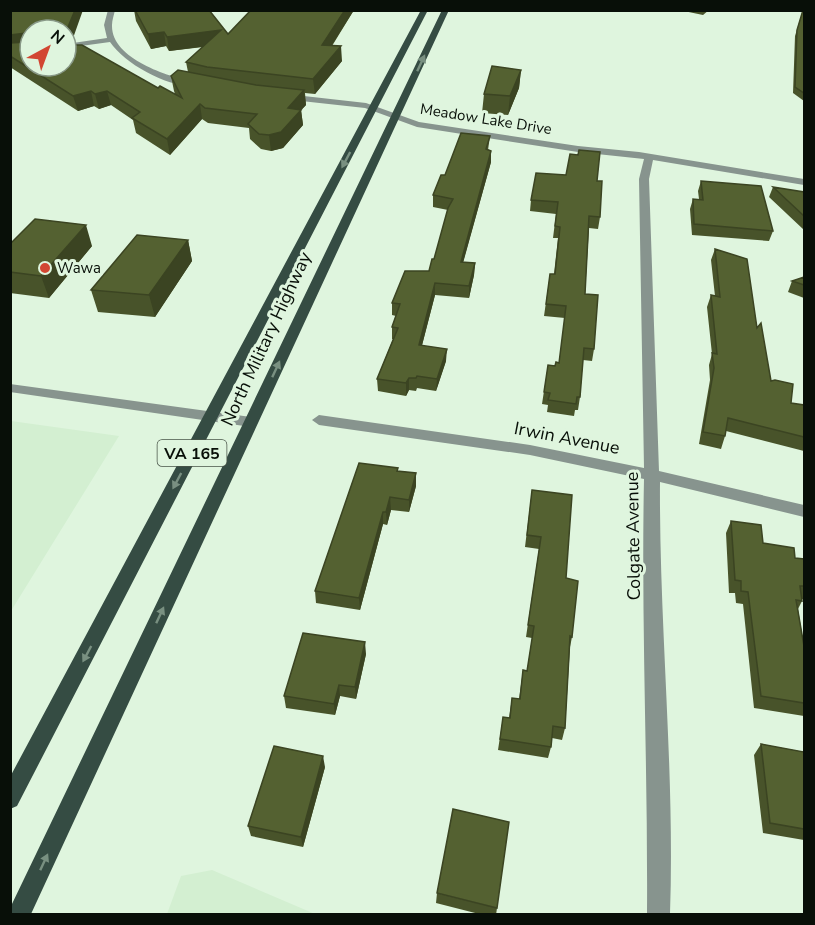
<svg xmlns="http://www.w3.org/2000/svg" width="815" height="925" font-family="'Nunito Sans',sans-serif">
	<rect width="100%" height="100%" fill="#dff5de"/>
	<path fill="#d3efd1" d="M11,421L119,436L11,611L10,421Z
		M212,870L315,914H167L181,876Z"/>
	<g fill="none" stroke-linecap="round" stroke-linejoin="round">
		<path fill="#87948e" fill-rule="evenodd" d="M108,10H115C114,15 112,20 112,25C111,59 168,76 194,82V86C167,87 125,64 110,42L66,48V44L107,38L104,25Z
			M286,94L366,103L419,122L578,146L639,152L804,179V185L653,160L649,179L659,471L804,505V517L660,482C659,626 675,771 670,914H647C648,769 641,624 644,479L530,455L319,425L312,420L319,415L530,445L644,468L639,179L644,159L578,152L417,127L365,108L283,99V95Z
			M10,384L251,417L258,422L251,427L10,392Z"/>
		<path fill="#354c43" fill-rule="evenodd" d="M421,10H428L17,806L10,809V777Z
			M442,10H449L31,914H10L11,906Z"/>
	</g>
	<path fill="#48532a" d="M10,10L72,41L66,42L67,45L158,88L175,94L174,91L171,76L188,72L186,62L203,47L169,51L166,46L151,49L136,21L134,10H209L228,34L251,10H354L332,46L342,61L315,94L305,93L306,105L301,110L303,125L283,148L271,151L261,149L250,139L249,128L208,123L202,119L170,155L136,133L133,120L111,105L99,109L94,106L78,111L10,67Z
		M679,10H709L703,15Z
		M803,10H804V101L793,93L795,36Z
		M521,70L519,88L508,115L482,113L484,94Z
		M490,136L488,150L491,162L463,262L475,263L474,275L469,298L435,295L422,345L446,361L436,391L417,388L416,391L409,390L406,396L378,391L377,379L393,339H392V327L396,316L392,315V303L429,271L434,259L448,210L433,207V195L445,175Z
		M597,181L600,217L598,229L589,228L585,294L594,349L592,361L583,360L580,397L578,410H575L574,416L547,412L548,405L542,404L548,365L555,366L559,363L565,318L544,316L550,274H554L558,238H553L556,214L530,211L531,200Z
		M701,181L773,231L769,241L692,235L690,209L693,199H699L698,191Z
		M773,187L804,192V230L769,197Z
		M188,240L192,261L155,317L98,312L91,290Z
		M10,244L92,246L49,298L10,293Z
		M715,249L757,328L771,381L791,403L804,405V451L726,431L725,436L721,449L699,444L710,380L709,365L712,354L707,307L711,295L715,296L711,260Z
		M804,277V298L788,292L792,281Z
		M398,471L416,473V486L409,512L391,510L387,525L383,524L360,610L316,603L315,591Z
		M532,490L566,578L572,637L570,647L565,728L562,740L552,738L551,747L548,758L498,750L503,717L509,718L512,698L519,699L523,670L527,671L532,638L526,637L539,549L525,547Z
		M731,521L763,543L795,558L804,559V600L802,599V601L798,609L804,646V716L754,708L743,604L736,603L735,593H729L726,533Z
		M366,654L356,699L340,696L335,715L286,708L284,696Z
		M761,744L804,752V840L763,833L754,755Z
		M325,767L303,847L251,836L248,826Z
		M437,893L497,908L496,915H483L436,903Z"/>
	<path fill="#3b4422" d="M75,10H83L72,41L66,42L68,50L66,56V30H61V29Z
		M345,10H354L323,59L322,45Z
		M221,30L223,44L169,51L167,37Z
		M164,32L166,46L151,49L148,34Z
		M26,33L30,47L10,50V35Z
		M341,46L342,61L315,94L313,79Z
		M521,70L519,88L508,115L510,96Z
		M304,90L306,105L289,123L288,108Z
		M91,91L94,106L78,111L73,96Z
		M107,91L111,105L99,109L95,94Z
		M200,104L202,119L170,155L167,139Z
		M301,110L303,125L283,148L271,151L269,135Z
		M491,151V162L460,274L461,262Z
		M86,225L92,246L49,298L41,276Z
		M188,240L192,261L155,317L149,295Z
		M475,263L474,275L469,298V286Z
		M435,283V295L419,357V345Z
		M447,349L446,361L436,391L437,379Z
		M409,378V390L406,396V383Z
		M416,473V486L409,512V500Z
		M390,497L391,510L387,525L386,512Z
		M383,512V524L360,610L359,598Z
		M365,642L366,654L356,699L355,687Z
		M339,685L340,696L335,715L334,704Z
		M323,756L325,767L303,847L301,837Z"/>
	<path fill="#546131" stroke="#3b4422" stroke-width="1.5" d="M10,10H75L68,27L61,29V30H30V66H66V45H82L158,88L160,86L182,98L171,76L178,70L256,85L304,90L288,108L301,110L281,132L269,135L259,134L248,124L257,114L205,108L200,104L167,139L132,118L140,112L107,91L95,94L91,91L73,96L10,56V43L26,42L28,35L26,33L10,35Z
		M135,10H209L228,34L251,10H345L322,45L341,46L313,79L207,67L186,62L221,30L167,37L164,32L148,34Z
		M803,10H804V93L795,87L797,30Z
		M492,66L521,70L510,96L484,94Z
		M461,133L490,136L486,149L491,151L461,262L475,263L469,286L435,283L419,345L447,349L437,379L417,376L416,378H409L406,383L377,379L398,328L392,327L400,304L392,303L405,271H429L432,259H434L448,208L453,199L433,195L441,175H445Z
		M579,150L600,152L597,181H602L600,217L589,216L585,294L598,295L594,349L584,348L580,397H577L576,404L548,400L550,393L544,392L548,365L555,366L556,362L559,363L566,306L546,304L550,274H555L560,227L555,226L558,202L531,200L536,173L566,175L570,154L578,155Z
		M701,181L761,186L773,231L694,224L693,199L703,200Z
		M773,187L804,192V216Z
		M35,219L86,225L41,276L10,272V244Z
		M137,235L188,240L149,295L91,290Z
		M715,249L747,259L757,328L761,323L771,381L775,380L793,384L791,403L804,405V437L728,418L725,436L703,432L714,368L712,353L717,354L711,295L720,297Z
		M804,277V285L792,281Z
		M359,463L398,468L397,471L416,473L409,500L390,497L386,512H383L359,598L315,591Z
		M532,490L572,495L566,578L578,581L572,637L570,636L565,728L553,726L551,747L500,739L503,717L510,718L512,698L520,699L523,670L527,671L534,626L528,625L541,537L527,535Z
		M731,521L761,525L763,543L794,548L795,558L804,559V586H800L802,601L796,600L804,646V703L761,696L748,592L741,591V581L735,580Z
		M303,633L365,642L355,687L339,685L334,704L284,696Z
		M761,744L804,752V829L770,823Z
		M274,746L323,756L301,837L248,826Z
		M453,809L509,822L497,908L437,893Z"/>
	<defs><path id="oneway-solid" d="M-6-.8H1V-3.2L6.5 0L1 3.2V.8H-6Z" transform="scale(1.5)"/></defs>
	<g fill="#799081">
		<use href="#oneway-solid" transform="translate(421 63) rotate(-65)"/>
		<use href="#oneway-solid" transform="translate(346 160) rotate(118)"/>
		<use href="#oneway-solid" transform="translate(276 369) rotate(-65)"/>
		<use href="#oneway-solid" transform="translate(177 481) rotate(118)"/>
		<use href="#oneway-solid" transform="translate(160 615) rotate(-65)"/>
		<use href="#oneway-solid" transform="translate(87 654) rotate(118)"/>
		<use href="#oneway-solid" transform="translate(44 862) rotate(-65)"/>
	</g>
	<circle fill="#d24632" stroke="#dff5de" stroke-width="2" cx="45" cy="268" r="6"/>
	<g text-anchor="middle" stroke-width="6" stroke-linejoin="round" paint-order="stroke">
		<g font-size="15" fill="#080f08" stroke="#dff5de">
			<text transform="translate(486 119) rotate(9)" y="5">Meadow Lake Drive</text>
		</g>
		<g font-size="15" fill="#080f08" stroke="#dff5de" text-anchor="start">
			<text x="57" y="273">Wawa</text>
		</g>
		<rect fill="#dff5de" stroke="#485448" stroke-width="1.5" x="157.5" y="440" width="69" height="26" rx="4.5"/>
		<g font-size="16" font-weight="bold" fill="#080f08">
			<text x="192" y="459">VA 165</text>
		</g>
		<g font-size="18" fill="#080f08" stroke="#dff5de">
			<text transform="translate(266 339) rotate(-65)" y="6">North Military Highway</text>
			<text transform="translate(567 438) rotate(11)" y="6">Irwin Avenue</text>
			<text transform="translate(633 536) rotate(-91)" y="6">Colgate Avenue</text>
		</g>
	</g>
	<rect width="815" height="925" fill="none" stroke="#080f08" stroke-width="24"/>
	<g transform="translate(48 48) rotate(41)"><circle r="28" fill="#dff5de" stroke="#899988" stroke-width="1.5"/>
	<path d="M0-4.5L10 22L0 15L-10 22Z" fill="#d24632"/>
	<text y="-9" font-size="16" font-weight="bold" text-anchor="middle" fill="#080f08">N</text>
	</g>
</svg>
